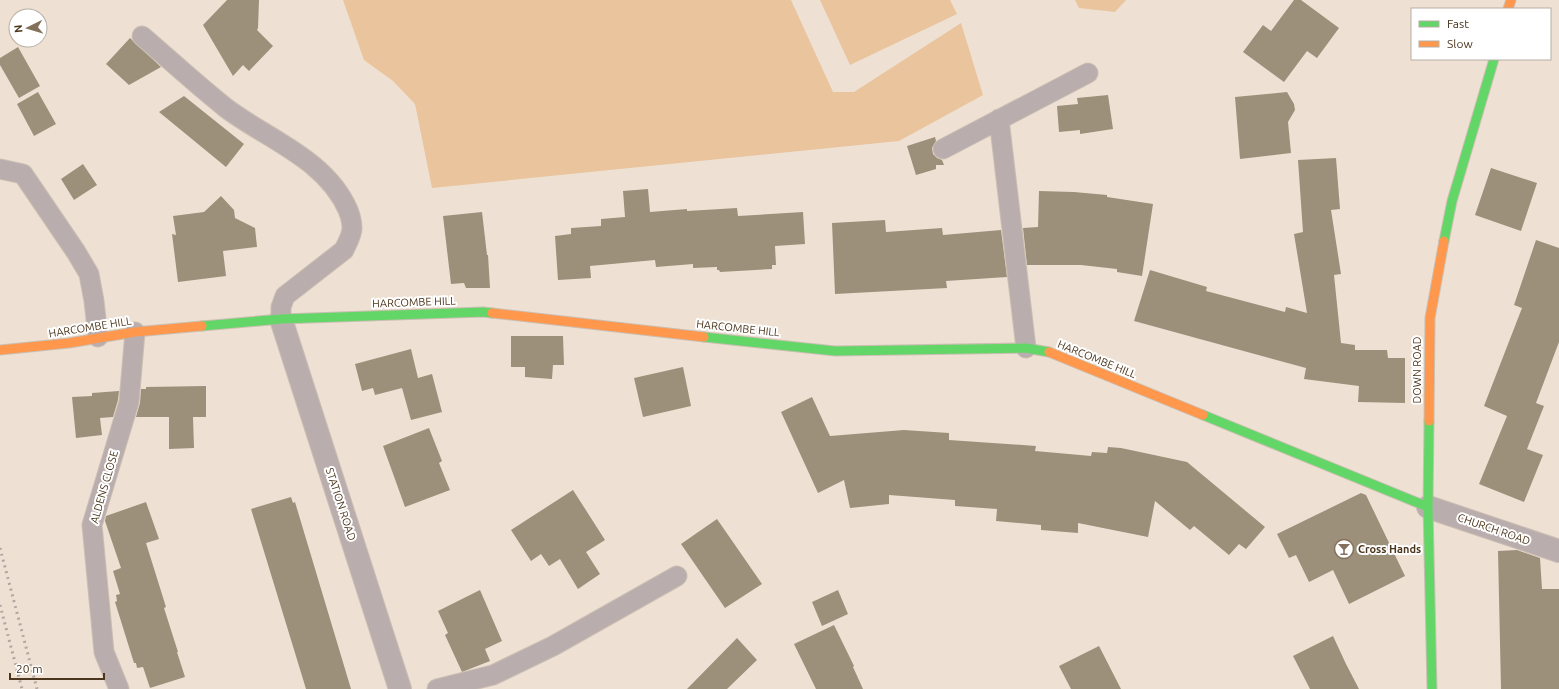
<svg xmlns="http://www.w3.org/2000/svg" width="1559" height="689" font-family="Ubuntu,sans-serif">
	<rect width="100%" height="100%" fill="#eee1d4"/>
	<path fill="#e9c49c" d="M343,0H791L833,92H854L961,23L983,95L899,141L432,188L415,104L393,81L364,60Z
		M820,0H950L957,14L850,65Z
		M1075,0H1126L1115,12L1079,8Z"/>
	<path fill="#9c907a" d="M227,0H259L258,28L257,30L273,46L249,71L243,65L233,76L203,25Z
		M1294,0H1301L1339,28L1317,58L1307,51L1284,82L1243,52L1263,25L1271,31Z
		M130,38L161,67L129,85L106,64Z
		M18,47L40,86L19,98L0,65V58Z
		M38,92L56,124L34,136L17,104Z
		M1287,92L1294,104L1295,110L1288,122L1291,153L1240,159L1235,97Z
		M1108,95L1113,129L1080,134V130L1059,132L1057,106L1078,104L1077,98Z
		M184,96L244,144L226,167L159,112Z
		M935,137L936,141L932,148L933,154L937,158L942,160L944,165H936V169L916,175L907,146Z
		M1336,158L1340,209L1331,210L1341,274L1334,275L1341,343L1355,345V350H1387L1388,358H1405V403L1358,402L1359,386L1304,379L1306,368L1134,321L1150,270L1207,287L1206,291L1285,312L1286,307L1307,313L1294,234L1303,232L1298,160Z
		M83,164L97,185L74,200L61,179Z
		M1491,168L1537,183L1521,231L1475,215Z
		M648,189L650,212L687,209V211L737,208L738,216L803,212L805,244L775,246L776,265H772V269L720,272L719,270H717V267L693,268V264L656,267L655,260L590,266L591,278L558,280L555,236L571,234V228L601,226V219L625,217L623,191Z
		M1039,191L1074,192L1107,195V197L1153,204L1142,276L1117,272V269L1081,265H1027L1023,228L1038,227Z
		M221,196L234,210L235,218L255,228L257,247L223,251L226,276L178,282L172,234L176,235L173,216L204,212Z
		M482,212L487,255H488L490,288H466L464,283L451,284L443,216Z
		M885,220L886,232L942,228L943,235L1001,230L1007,277L946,281L947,288L835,294L832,223Z
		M1536,240L1559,248V342L1536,403L1544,406L1527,449L1543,455L1524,502L1479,484L1507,416L1484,406L1522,308L1514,305Z
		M511,336H563L564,365H553L552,379L525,377V367H511Z
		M411,349L418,378L432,374L442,412L411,420L402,388L375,395L373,388L362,391L355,364Z
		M683,367L691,406L643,417L634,378Z
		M206,386V417H193L194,448L169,449V417H136L140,403L141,389H146V387Z
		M119,391L118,400L113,417L100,418L102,435L76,438L72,397L92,396V393Z
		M812,397L830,436L904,430L949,433V440L1036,446L1035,451L1091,456L1092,452L1107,453L1108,447L1121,448L1187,462L1265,527L1246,549L1239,544L1229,555L1194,526L1190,530L1155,501L1148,537L1078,523V533L1041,530V525L996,521L997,509L955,506V500L889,495V504L850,508L844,480L818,493L781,412Z
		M429,428L442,461L439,463L450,490L405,507L383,446Z
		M573,490L605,540L586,552L600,574L578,589L560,559L549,566L541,554L531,561L511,530Z
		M1361,493L1366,495L1405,576L1349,604L1333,570L1309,582L1296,555L1289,558L1277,534Z
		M291,497L293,503L295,502L351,689H306L251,509Z
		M146,502L159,539L146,543L166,607L164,608L178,652H177L185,677L150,688L143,667L137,668L136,663H134L115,602L117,601L116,595L120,594L113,571L121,568L105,521L106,516Z
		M717,519L762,584L725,608L681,544Z
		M1517,550L1540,558L1542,589H1559V689H1501L1498,551Z
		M480,590L502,641L485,649L490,661L462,672L445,635L448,633L438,611Z
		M838,590L848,614L822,626L812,602Z
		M834,625L854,666L853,667L863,689H816L794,644Z
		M1333,636L1346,664L1359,689H1310L1293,656Z
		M737,638L757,660L727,689H687Z
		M1099,646L1121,689H1071L1059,666Z"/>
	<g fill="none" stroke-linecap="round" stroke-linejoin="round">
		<g stroke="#cbbfb2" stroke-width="21">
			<path id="lane" d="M142,36C170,60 197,85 226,108C267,139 326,159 348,210C350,215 352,222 352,228C352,236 347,243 344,250L285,296L281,307V319
				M999,119L1026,348
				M943,149L1088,73
				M0,169L23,174L76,252L89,274L94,301L98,337
				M119,689L104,652L92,525L129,402L135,332
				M437,689L493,675L553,646L677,576"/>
		</g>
		<g stroke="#cbbfb2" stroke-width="24">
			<path id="street" d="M281,319L400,689
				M1428,507L1559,551"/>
		</g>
		<g stroke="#cbbfb2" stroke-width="11">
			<path id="fast" d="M1444,241L1452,201L1494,59
				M202,326L281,319L483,312L492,313
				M704,337L835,351L1026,348L1049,352
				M1203,415L1428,507
				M1429,421L1428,507L1432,689"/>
		</g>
		<g stroke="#cbbfb2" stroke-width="11">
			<path id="slow" d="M1508,9L1511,0
				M492,313L704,337
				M0,350L69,343L135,332L202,326
				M1049,352L1203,415
				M1429,421L1430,318L1444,241"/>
		</g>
		<use href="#lane" stroke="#baadad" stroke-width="19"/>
		<use href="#street" stroke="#baadad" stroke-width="22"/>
		<use href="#fast" stroke="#63d668" stroke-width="9"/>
		<use href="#slow" stroke="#ff974d" stroke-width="9"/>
		<path stroke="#b2a6a2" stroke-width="3" stroke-dasharray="2 4" stroke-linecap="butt" d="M0,548L37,689
			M0,605L22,689"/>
	</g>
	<defs>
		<g id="bar-ring" transform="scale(1)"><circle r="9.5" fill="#fff" stroke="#84715c" stroke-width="1.5"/><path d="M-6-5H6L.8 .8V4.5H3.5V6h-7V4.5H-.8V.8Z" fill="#84715c"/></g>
	</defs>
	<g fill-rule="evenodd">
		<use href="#bar-ring" x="1344" y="549"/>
	</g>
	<g text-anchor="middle" stroke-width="4" stroke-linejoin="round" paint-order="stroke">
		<g font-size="11" fill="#4b351c" stroke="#fff">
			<text transform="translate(414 302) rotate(-2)" y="4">HARCOMBE HILL</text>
			<text transform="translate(90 327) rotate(-9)" y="4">HARCOMBE HILL</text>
			<text transform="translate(738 328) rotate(6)" y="4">HARCOMBE HILL</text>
			<text transform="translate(1097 359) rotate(22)" y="4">HARCOMBE HILL</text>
			<text transform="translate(1417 370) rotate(-90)" y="4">DOWN ROAD</text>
			<text transform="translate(104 487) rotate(-74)" y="4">ALDENS CLOSE</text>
			<text transform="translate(341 504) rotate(72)" y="4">STATION ROAD</text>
			<text transform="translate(1494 529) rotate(19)" y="4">CHURCH ROAD</text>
		</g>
		<g font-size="11" font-weight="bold" fill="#4b351c" stroke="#fff" text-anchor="start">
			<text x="1358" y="553">Cross Hands</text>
		</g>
	</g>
	<rect x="1411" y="8" width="140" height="52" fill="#ffffff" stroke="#b7aea4"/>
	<rect x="1419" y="21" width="20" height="6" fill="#63d668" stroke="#b7aea4"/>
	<text x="1447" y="28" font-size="12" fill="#4b351c">Fast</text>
	<rect x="1419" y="41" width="20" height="6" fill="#ff974d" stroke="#b7aea4"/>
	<text x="1447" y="48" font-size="12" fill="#4b351c">Slow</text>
	<g transform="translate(28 28) rotate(265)"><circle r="19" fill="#ffffff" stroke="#b7aea4"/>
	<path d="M0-3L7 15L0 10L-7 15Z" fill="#84715c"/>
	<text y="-6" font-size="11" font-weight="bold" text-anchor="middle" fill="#4b351c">N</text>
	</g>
	<path d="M10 673v6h94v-6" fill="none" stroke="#4b351c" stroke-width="2"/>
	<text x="16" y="673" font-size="12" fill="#4b351c" stroke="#ffffff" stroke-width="3" paint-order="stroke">20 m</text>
</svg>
